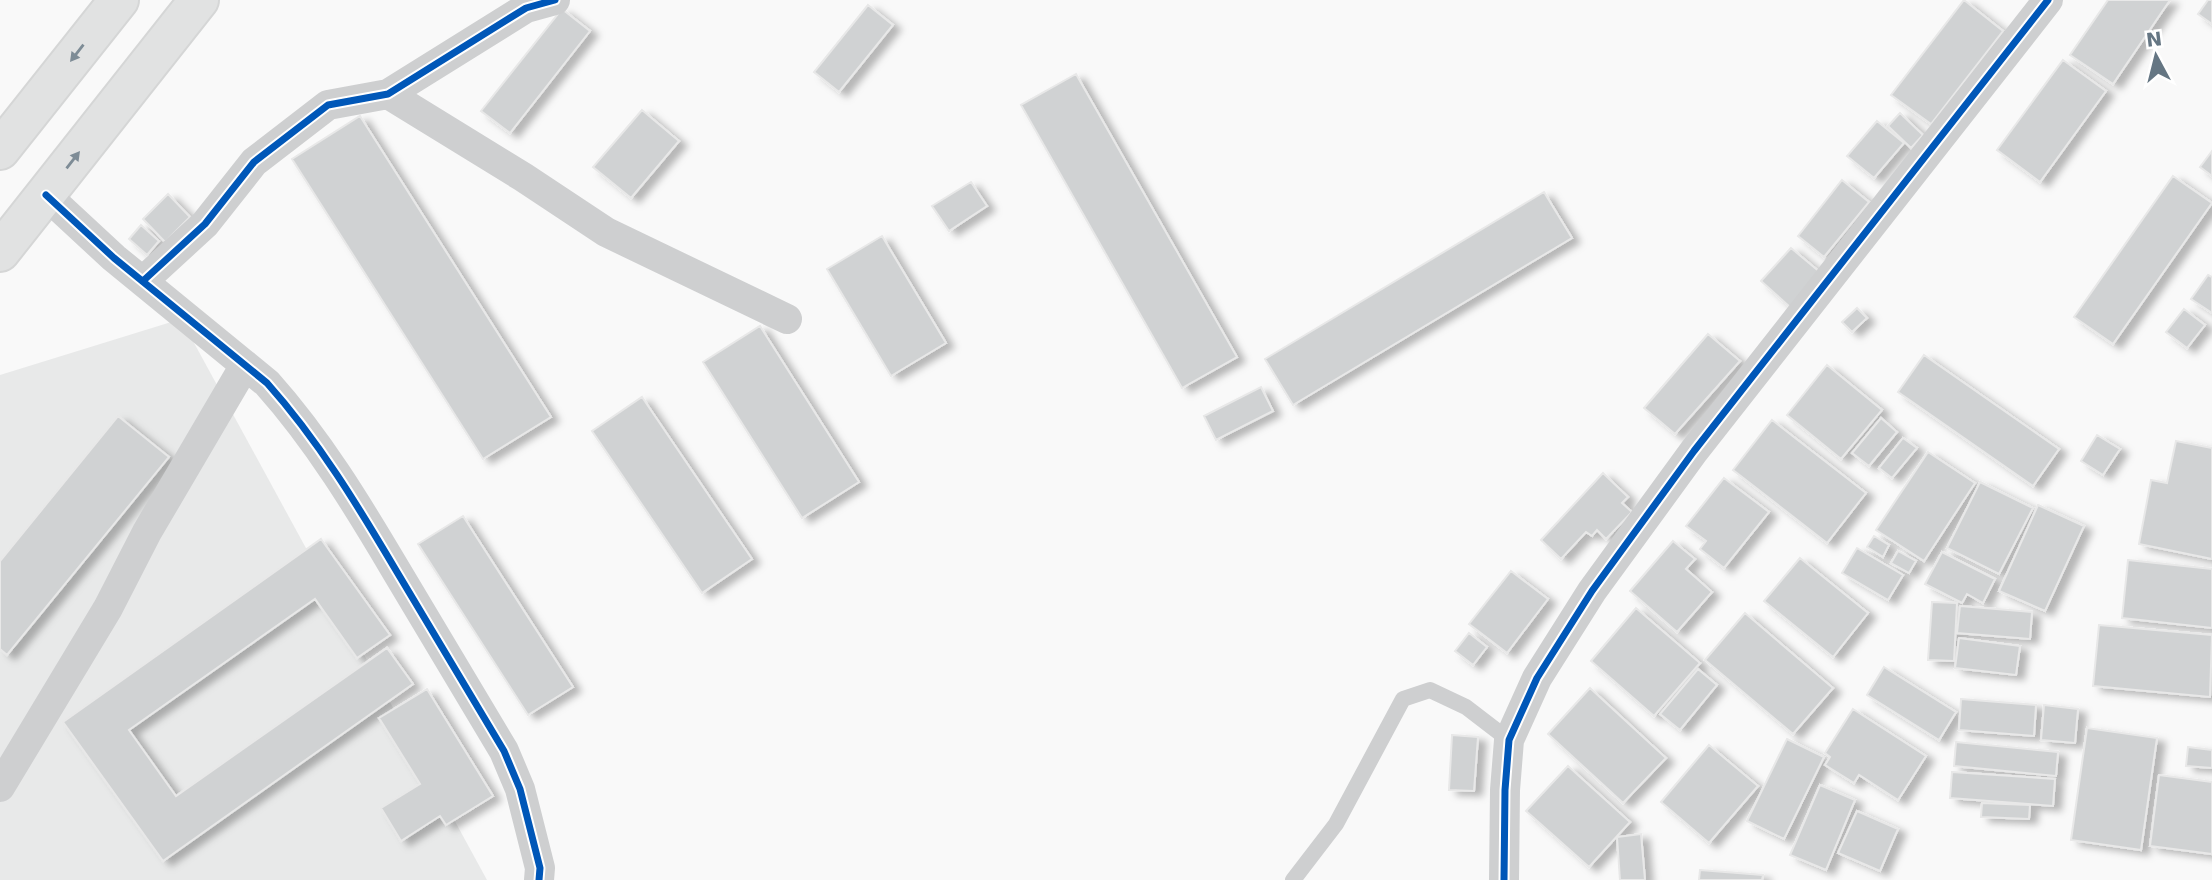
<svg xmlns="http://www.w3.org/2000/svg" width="2212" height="880" font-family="'DejaVu Sans',sans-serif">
	<defs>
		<filter id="shadow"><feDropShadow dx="8" dy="4.5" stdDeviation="3.5" flood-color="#0004"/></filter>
	</defs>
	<rect width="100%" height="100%" fill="#f9f9f9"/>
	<path fill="#e8e9e9" d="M181,319L487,880H0V375Z"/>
	<path fill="#d0d2d3" stroke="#e8e8e8" stroke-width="2" filter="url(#shadow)" d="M1964,0L2003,31L1931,124L1891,95Z
		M2108,0H2170L2113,84L2070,55Z
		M2208,0H2212V24L2198,14Z
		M868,5L893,25L839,92L814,72Z
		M562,9L590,31L510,133L481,111Z
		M2063,60L2106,91L2040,182L1997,150Z
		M1076,74L1237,357L1182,388L1021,105Z
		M642,110L679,141L631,198L593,167Z
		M1900,113L1923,135L1911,148L1888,126Z
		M360,116L551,417L483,459L292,159Z
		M1877,121L1904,143L1874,178L1847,156Z
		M2212,151V176L2200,167Z
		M2173,176L2212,203L2113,344L2074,317Z
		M1842,180L1869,202L1824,257L1798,236Z
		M971,182L987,206L949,231L932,206Z
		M1544,192L1572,238L1293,405L1265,359Z
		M168,194L190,217L165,242L143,219Z
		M141,225L159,241L147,255L129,239Z
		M882,236L946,343L891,376L827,269Z
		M1791,248L1821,273L1791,308L1761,281Z
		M2208,275L2212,277V313L2191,299Z
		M1857,308L1867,318L1852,332L1842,322Z
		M2184,309L2205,325L2187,348L2166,332Z
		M760,326L859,482L802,518L703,362Z
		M1708,334L1740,361L1675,434L1644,408Z
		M1924,355L2059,449L2033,486L1898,392Z
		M1827,365L1882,410L1841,459L1787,415Z
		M1261,387L1273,411L1216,440L1204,416Z
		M642,397L752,559L702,593L592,431Z
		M118,416L169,457L7,655L0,649V561Z
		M1881,418L1897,432L1869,466L1852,453Z
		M1772,420L1866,493L1827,543L1733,470Z
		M2097,435L2120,449L2103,475L2081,461Z
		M1903,438L1917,448L1892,478L1879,468Z
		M2176,441L2212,448V559L2139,544L2151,480L2167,483Z
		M1928,452L1975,483L1924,561L1876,530Z
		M1603,473L1628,497L1622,503L1632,512L1606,539L1597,530L1592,536L1586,532L1561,559L1541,540Z
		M1724,478L1769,512L1724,568L1700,549L1706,541L1686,526Z
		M1980,482L2033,508L1999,574L1947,548Z
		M2038,505L2084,526L2045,611L1999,591Z
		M463,516L573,687L528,715L418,544Z
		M1874,536L1889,545L1883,557L1867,547Z
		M321,539L390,635L357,658L315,599L129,730L176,796L387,648L413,684L163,861L63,722Z
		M1673,541L1695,559L1686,569L1712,592L1677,632L1630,591Z
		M1857,548L1903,575L1888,600L1842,573Z
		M1898,551L1916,561L1909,573L1891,563Z
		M1942,552L1995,579L1983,603L1967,594L1962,603L1925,584Z
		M1800,558L1868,613L1833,657L1764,601Z
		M2128,560L2212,569V628L2122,618Z
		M1511,571L1548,599L1507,653L1469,624Z
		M1932,602L1957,603L1954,661L1928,660Z
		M1960,606L2032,612L2030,639L1957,633Z
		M1636,608L1700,663L1654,716L1591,661Z
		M1745,613L1833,688L1793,734L1705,660Z
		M2099,625L2212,635L2210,697L2093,686Z
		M1469,633L1487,647L1473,665L1455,651Z
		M1959,638L2020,646L2016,675L1955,668Z
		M1884,667L1956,712L1939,740L1867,695Z
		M1698,669L1717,685L1680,730L1660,714Z
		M1590,688L1666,758L1623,803L1548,734Z
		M427,689L493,796L446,825L440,816L401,841L381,808L420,784L379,718Z
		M1961,699L2036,705L2034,736L1959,730Z
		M2044,705L2078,709L2075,743L2041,740Z
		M1853,709L1926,756L1898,800L1859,775L1854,783L1825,765L1830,757L1825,753Z
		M2087,728L2157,738L2141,850L2071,840Z
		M1452,735L1478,737L1474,791L1449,790Z
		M1787,739L1824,757L1784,839L1747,821Z
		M1956,742L2058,752L2056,776L1954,766Z
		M1709,745L1758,786L1709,843L1661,802Z
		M2188,747L2212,750V768L2186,766Z
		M1568,766L1630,822L1589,867L1526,811Z
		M1952,772L2055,779L2053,806L1950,798Z
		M2159,775L2212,782V854L2150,846Z
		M1820,785L1855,800L1826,870L1790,855Z
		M1982,803L2030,805L2029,819L1981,817Z
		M1857,811L1898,829L1880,871L1838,853Z
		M1641,834L1645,880H1620L1617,837Z
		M1700,870L1763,875L1762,880H1699Z"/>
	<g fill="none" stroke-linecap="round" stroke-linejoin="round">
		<g stroke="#d5d6d6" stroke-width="42">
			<path id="highway" d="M0,150L119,0
				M0,252L199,0"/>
		</g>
		<path stroke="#cecfd0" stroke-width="16" d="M1293,880L1336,824L1403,699L1430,690L1466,707L1509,740"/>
		<path stroke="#cecfd0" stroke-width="30" d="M388,94L523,177L606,232L787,319
			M46,195L114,258L267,383C318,440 358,506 397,572C433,632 469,692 504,751L520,789L540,868L539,880
			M143,281L205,224L254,162L328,105L388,94L526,8L555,0
			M0,787L108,608L147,532L245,365
			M1504,880L1505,790L1509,740L1537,678L1592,591L1694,451L2048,0"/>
		<use href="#highway" stroke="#e1e2e2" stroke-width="38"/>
		<g stroke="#fff" stroke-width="11">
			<path id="cycleway" d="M46,195L114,258L267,383C318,440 358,506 397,572C433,632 469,692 504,751L520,789L540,868L539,880
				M143,281L205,224L254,162L328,105L388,94L526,8L555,0
				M1504,880L1505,790L1509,740L1537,678L1592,591L1694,451L2048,0"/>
		</g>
		<use href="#cycleway" stroke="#0057b8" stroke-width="7"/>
	</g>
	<defs><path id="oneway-solid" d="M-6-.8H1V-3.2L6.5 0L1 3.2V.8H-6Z" transform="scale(1.75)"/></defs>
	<g fill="#7e8c96">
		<use href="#oneway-solid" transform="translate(77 53) rotate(128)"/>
		<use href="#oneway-solid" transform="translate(73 160) rotate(-52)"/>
	</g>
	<g transform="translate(2156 56) rotate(353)" stroke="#ffffff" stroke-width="5" paint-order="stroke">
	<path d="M0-5L12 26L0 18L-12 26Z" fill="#657683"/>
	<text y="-10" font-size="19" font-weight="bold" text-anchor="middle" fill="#657683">N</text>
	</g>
</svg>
